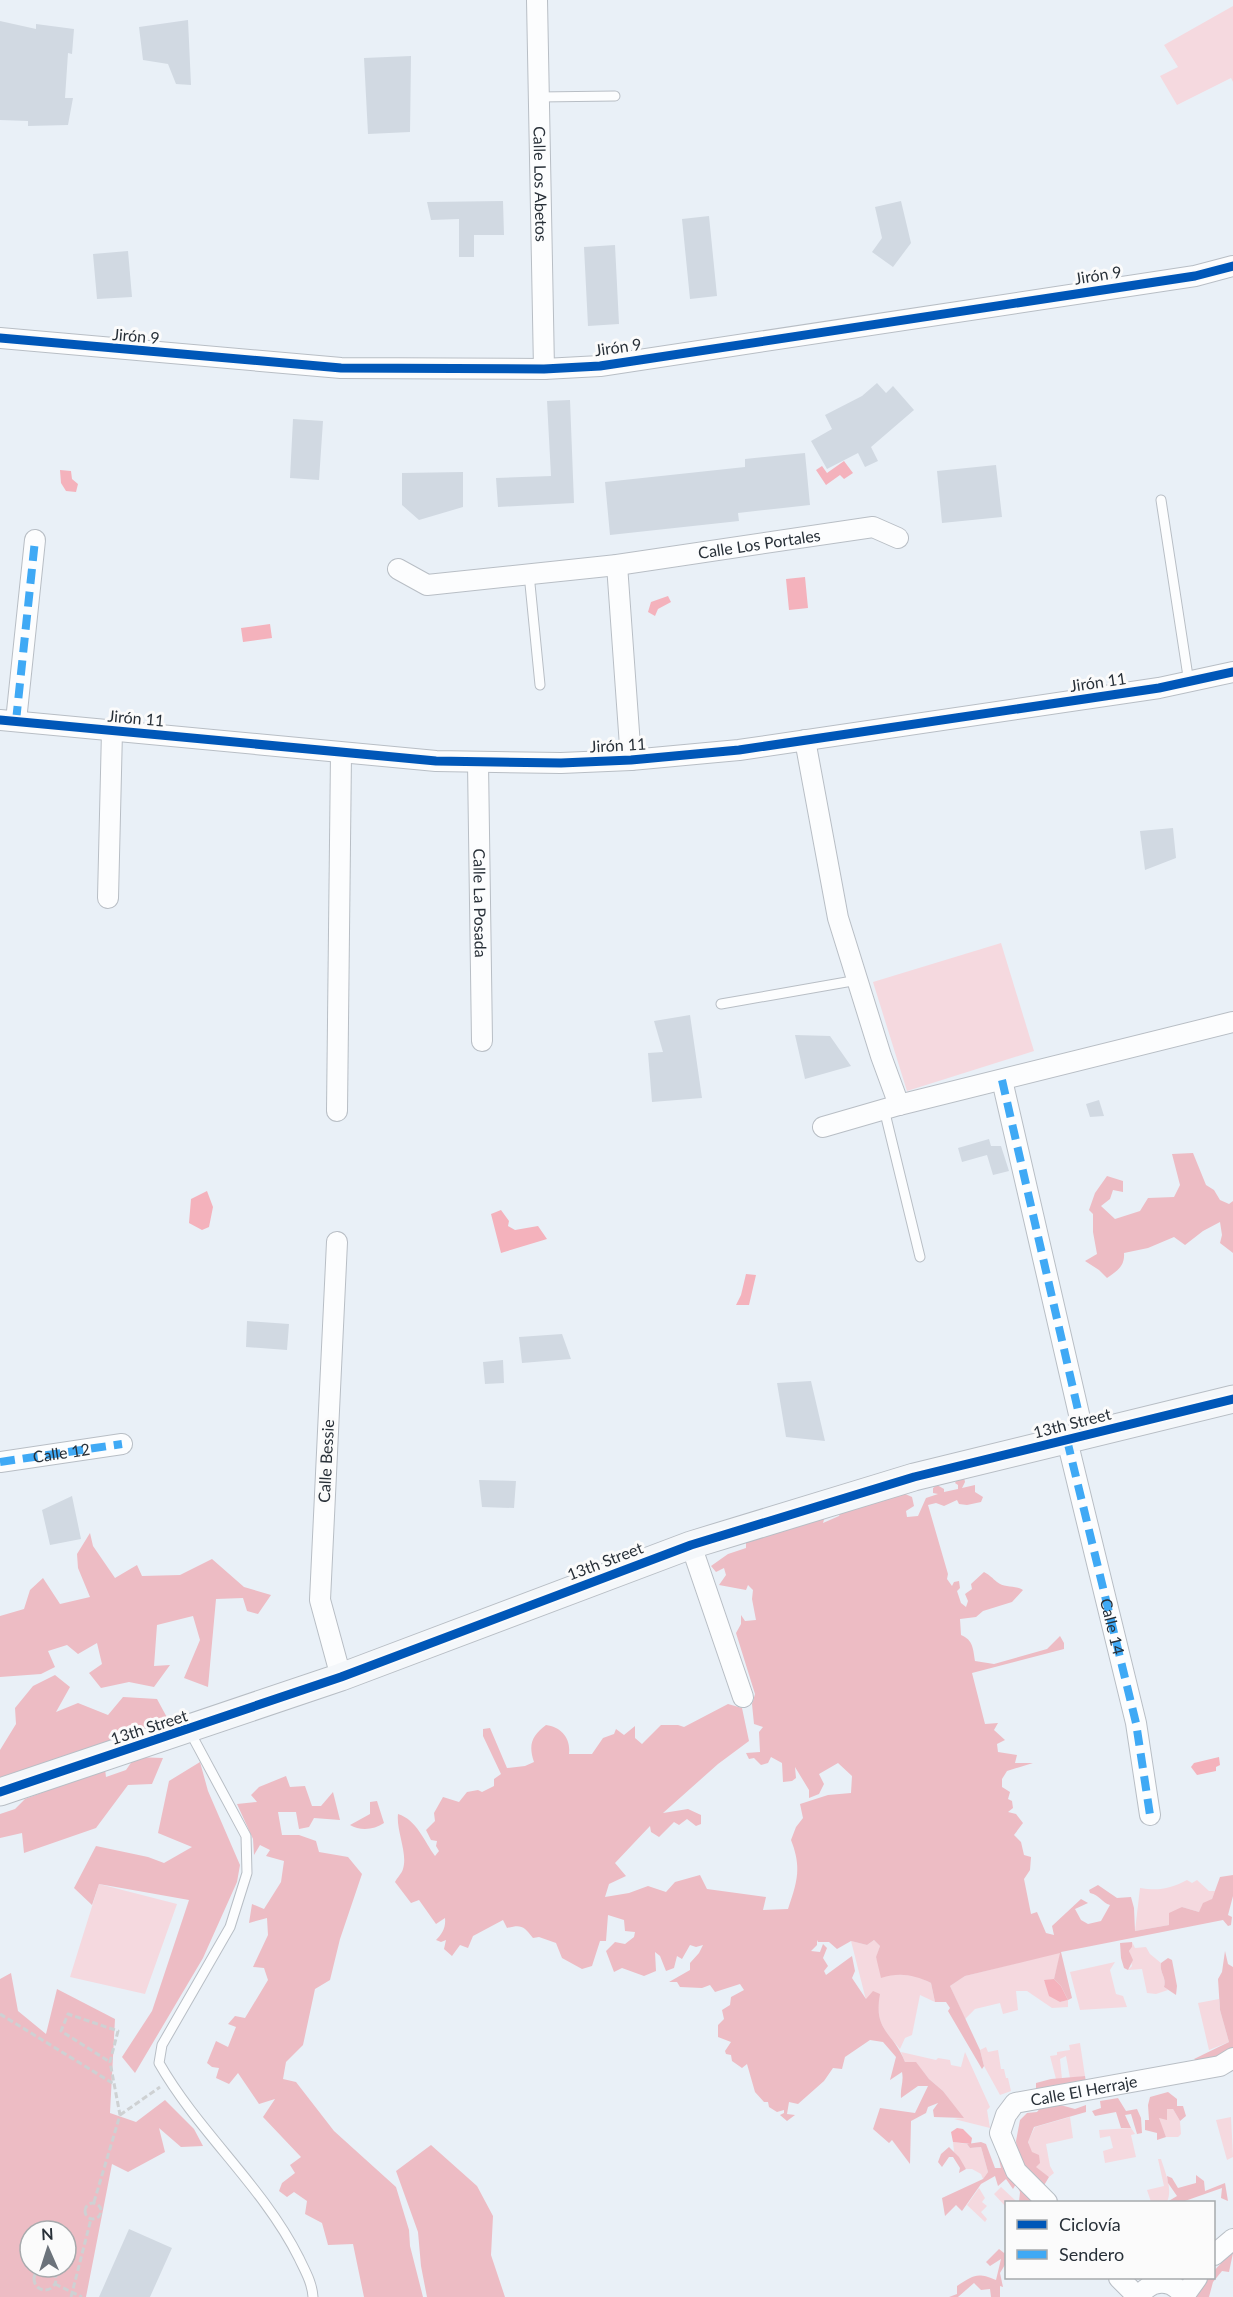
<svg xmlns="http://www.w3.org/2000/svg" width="1233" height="2297" font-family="Lato,sans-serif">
	<rect width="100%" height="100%" fill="#e9f0f7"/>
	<path fill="#f5d9df" d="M1233,6V82L1231,78L1177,105L1160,76L1178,67L1164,45Z
		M1001,943L1034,1051L907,1091L873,982Z
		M1187,1880L1192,1883L1197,1880L1209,1891H1215L1212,1899L1199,1912L1182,1907L1169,1925L1135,1931L1140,1888C1158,1891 1170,1889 1187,1880Z
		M99,1884L177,1904L145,1994L70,1977Z
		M874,1940L880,1946L876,1958L892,1974L914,1975L931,1983L935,2002L920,1995L912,2035L905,2038L900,2049C883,2029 875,2021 879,1994L866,2000L851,1941L867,1945Z
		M1132,1942L1135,1948L1146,1947L1150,1954L1161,1963C1159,1972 1167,1978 1164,1987L1168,1990L1156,1994L1147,1993L1142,1969L1128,1970L1132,1966L1129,1951L1132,1947Z
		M1061,1952L1054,1979L1044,1981L1060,2002L1068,2000V2007L1052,2008L1027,1991H1016L1018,2010L1003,2014L1000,2003L975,2009L965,2019L950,1986L965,1976Z
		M1115,1962L1110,1970L1116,1994L1123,1996L1127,2007L1080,2010L1070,1972Z
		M1219,1999L1220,2010L1229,2042L1209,2050L1198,2003Z
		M1080,2043L1085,2076L1070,2078L1066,2056L1060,2059L1062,2079H1056L1050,2056L1057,2055V2052L1070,2050L1069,2045Z
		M986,2047L988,2052L998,2050L1001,2069H1004L1006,2078H1008L1011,2091L1000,2095L984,2066L980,2050Z
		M901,2052L936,2060L938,2058L950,2060L951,2065L961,2067L965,2052L990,2107L987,2110L990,2128L954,2119L963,2118L943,2091L929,2079L916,2063L905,2062Z
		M1167,2109H1173L1180,2121L1181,2134L1178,2137H1166L1158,2118Z
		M1070,2117L1073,2138L1046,2144L1050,2166L1054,2173L1049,2177L1035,2167L1028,2141L1035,2127Z
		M1231,2117L1233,2157L1227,2160L1216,2120Z
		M1131,2128L1135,2134L1131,2135L1136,2157L1105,2163L1103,2151L1113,2148L1110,2136L1100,2138L1099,2130Z
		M953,2142L967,2144L970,2148L981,2147L988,2172L983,2179L981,2174L972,2169H966L954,2152Z
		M1158,2159H1161C1165,2172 1173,2189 1167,2202H1151L1147,2190L1164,2186Z
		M1001,2187L1016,2201L1017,2202H1006V2207L994,2194Z
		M979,2188L985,2198L982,2202L987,2206L981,2212L987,2219L985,2222L967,2205Z"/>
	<path fill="#edbcc4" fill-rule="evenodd" d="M1193,1153L1206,1185L1214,1190L1220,1200L1229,1204L1233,1201V1253L1220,1243L1222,1235L1220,1222L1203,1231L1185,1245L1174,1237L1148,1248L1124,1253C1125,1266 1117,1271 1107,1278L1099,1270L1085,1261L1097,1254L1093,1232V1214L1089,1210L1095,1193L1107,1176L1123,1181V1192L1113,1190L1110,1199L1101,1206L1115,1219L1140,1211L1148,1198L1174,1197L1180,1185L1172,1154Z
		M964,1477L965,1482L962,1488L975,1485V1492L983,1497L981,1502L967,1505L959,1504L957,1500L944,1506L936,1503L928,1505L948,1574L947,1579L952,1586L954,1582L959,1581L960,1588L957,1591L961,1603L966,1607L968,1601L965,1594L972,1589L971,1584L984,1572C990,1575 992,1578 997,1582C1004,1588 1015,1585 1023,1590L1012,1602L983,1611L976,1617L960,1619L961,1635C973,1640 973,1648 975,1661L994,1664L1047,1649L1060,1636L1064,1643V1649L972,1673L985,1724L998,1723L994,1730L1005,1740L997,1744L998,1752L1017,1755L1015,1763H1033L1007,1771L1002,1779V1787L1010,1792L1008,1799L1012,1801L1013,1808L1008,1812L1016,1814L1023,1823L1014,1835L1021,1842L1024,1855L1031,1857L1030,1870L1024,1879L1031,1914L1037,1912L1046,1933L1054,1935L1052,1926L1081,1899L1088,1903L1075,1909L1081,1920L1088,1924L1101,1921L1110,1905C1102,1903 1100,1895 1090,1893L1089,1890L1098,1885L1117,1898L1131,1897L1134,1908L1135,1931L1169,1925V1913L1182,1907L1199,1912L1203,1903L1212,1899L1220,1877L1233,1875V1896L1228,1915L1232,1917L1231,1925L1228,1926L1223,1920L1061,1952L1072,1998L1068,2000L1061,1986L1054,1979L1060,1953L965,1976L950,1986L980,2050L984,2066L982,2069L948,2011L950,2008L946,2002H935L931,1983C914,1975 900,1972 881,1978L876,1957L880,1946L874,1940L867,1945L851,1941L837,1949L829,1942H818L817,1940V1945L811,1951L820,1952L823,1944L827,1948L823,1958L828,1966L824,1971L826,1975L852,1956L855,1971L852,1978L866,1999L873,1991L880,1994C873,2032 893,2031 905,2062H916L929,2079L943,2091L964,2118L934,2117L933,2110L938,2103L928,2107L926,2113L911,2121L910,2164L892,2140L889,2143L873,2129L880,2108L915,2113L928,2086H918L901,2098C900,2088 904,2082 902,2072L890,2080L896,2057L883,2042L870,2040L845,2057L842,2069L833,2068L824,2081L798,2104L789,2102L787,2114L795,2115L787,2121L780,2115L784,2113V2110L777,2112L769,2107L768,2102H764L755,2092L747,2064L742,2068L732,2061L731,2055L726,2054L725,2051L731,2042L718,2037V2025L724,2019L722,2010L730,2005L731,1997L744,1990L740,1984L715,1992L710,1985L702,1988L680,1987L677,1982H669L690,1970V1963L699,1953L703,1945L696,1947L690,1945L682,1959L677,1956L674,1968L666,1971L660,1956L655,1952L656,1971L644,1976L622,1968L614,1972L606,1951L615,1942L625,1944L634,1937L635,1932L625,1931L624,1920L608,1915L606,1941H600L592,1966L582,1969L562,1958L556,1943L539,1937L533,1938C524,1926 521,1924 507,1928L503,1920L473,1936L468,1948L460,1945L452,1956L444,1949L446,1940L441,1942L436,1940C442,1934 446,1928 445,1918L436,1924L419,1900L411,1903L395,1882C397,1878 402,1873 403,1869C408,1853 396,1831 398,1814C417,1820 424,1841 435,1856L439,1851L436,1846L437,1841L431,1840L426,1830L435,1821L434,1813L443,1797L459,1802L467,1792L478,1790L482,1792L494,1786V1779L501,1774L483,1736V1729L490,1728L507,1768L525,1766L534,1762C528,1744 532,1736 546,1725C561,1727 571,1738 569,1754H592L603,1738L614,1734L616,1729L624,1735L635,1726V1738L642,1744L661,1725H678L684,1727L728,1704L742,1708L749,1741L718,1764L663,1813L688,1809L701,1815V1824L696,1826L687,1819L679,1825L674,1822L659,1837L651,1832L650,1826L615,1863L626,1876L609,1884L605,1897L629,1893L648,1886L666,1892L675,1882L700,1875L707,1889L766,1897L763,1910L788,1909C797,1882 802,1868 791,1840L796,1827L803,1818L800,1804L828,1795L851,1793L852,1776L838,1763L819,1774L824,1784L819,1794L809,1798V1790L795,1767L796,1778L792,1781L783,1782L782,1763L771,1757L768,1763L761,1765L754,1758L749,1759L746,1753L760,1752L759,1732L763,1727L754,1724L752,1704L755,1694L736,1633L741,1624V1615L745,1621L756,1620L752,1599L753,1590L748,1585L746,1590L719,1585L726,1575L724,1568L716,1572L711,1566L728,1554L746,1548V1541L825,1516L823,1523L839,1516L843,1506L903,1493L912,1497L914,1506L906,1511L907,1517L918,1516L926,1498L938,1494L933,1493V1488L937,1485L944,1489V1492L958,1489V1485L955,1483L958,1478Z
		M90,1533L93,1546L115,1578L137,1565L142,1576L180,1575L212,1559L244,1587L271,1595L258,1614L247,1611L243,1598L216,1599L208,1687L184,1678L200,1640L193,1616L157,1625L154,1666L170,1665L154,1687L129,1682L101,1688L89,1673L102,1664L97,1643L78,1654L67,1645L48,1651L55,1667L41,1674L0,1677V1616L24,1609L30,1590L43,1578L60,1604L90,1597L78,1568L77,1554Z
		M55,1675L70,1687L56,1712L78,1703L108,1715L123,1697L157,1699L170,1723L0,1783V1750L16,1724L15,1708L33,1686Z
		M135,1757L163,1758L152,1784L128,1785L96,1828L24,1853L22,1833L0,1838V1814L15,1809L25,1799L105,1769L106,1777L126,1770Z
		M200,1762L208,1791L240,1865L237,1882L203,1958L135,2073L122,2057L152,2011L189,1900L99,1884L92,1905L74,1888L96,1846L148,1857L164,1863L192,1847L158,1833L169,1781Z
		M286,1776L290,1787L305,1786L312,1806H321L333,1792L340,1820L314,1818L309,1827L299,1829L296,1812H278L282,1835H299L316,1841L319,1852L348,1857L362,1874L340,1939L330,1980L315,1989L303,2045L286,2062L283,2079L296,2082L334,2131L396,2187L409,2230L410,2246L423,2297H364L353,2244L328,2245L322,2223L305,2214L307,2201L294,2192L287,2197L279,2191L282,2183L295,2173L290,2165L301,2157L263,2117L275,2099L259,2104L238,2073L229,2084L216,2078L219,2068L212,2067L207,2063L216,2041L228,2047L236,2027L228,2024L235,2016L245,2018L268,1980L264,1968L253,1967L268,1935L267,1918L249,1923L252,1904L264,1909L281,1882L284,1861L266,1856L270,1850L260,1845L254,1855L253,1839L237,1804L257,1802L251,1795L259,1787Z
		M377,1801L384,1823C374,1830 360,1831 350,1825L370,1814V1802Z
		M1132,1942V1947L1129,1951L1133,1960L1128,1970L1124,1968L1121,1958L1120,1943Z
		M1225,1951L1228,1964L1233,1967V2054L1200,2063L1194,2059L1229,2042L1220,2010L1218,1979L1222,1972Z
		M1168,1958L1172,1960L1177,1986L1176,1995L1164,1987C1167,1978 1159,1972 1161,1963Z
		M11,1973L18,2011L46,2034L57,1989L115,2019L110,2113L136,2122L165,2100L194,2129L203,2146L181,2147L159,2128L165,2152L128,2172L112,2164L86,2297H0V1979ZM30,2231H66V2267H30Z
		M1085,2076L1086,2082L1036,2091V2083L1051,2079Z
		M1168,2092L1177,2099V2106H1183L1186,2116L1180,2121L1173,2109H1167V2120L1159,2118L1166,2137L1157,2140V2133L1145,2130V2120H1149L1148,2105L1150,2097Z
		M1118,2098L1126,2111L1137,2109L1141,2118L1142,2133L1137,2134L1131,2114L1125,2115L1131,2128H1121L1116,2112L1095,2116L1092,2111L1101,2108L1100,2101Z
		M1046,2101L1075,2109L1086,2105V2112L1034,2127L1028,2142L1032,2152L1039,2155L1040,2163L1036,2167L1049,2177L1043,2187L1019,2166L1016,2141L1020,2120L1027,2113L1037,2112Z
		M981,2142L986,2144L995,2168H1001L997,2151L998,2143L1036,2202H1019L1020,2192L1016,2184L1013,2189L1006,2179L998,2186L995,2176L981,2184L962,2211L956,2205L945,2216L942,2198L983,2179L988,2172L981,2147L970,2148L967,2144Z
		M431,2145L477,2186L493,2216L491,2255L505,2297H427L421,2266L418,2232L396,2171Z
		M949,2147L959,2157L966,2169L959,2173L960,2168L953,2157H949L942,2167L938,2162L941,2154Z
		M1196,2175L1204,2181L1205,2191L1225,2183L1228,2201L1221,2198L1222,2188L1182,2202H1167L1177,2196L1168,2183L1167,2176L1172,2178L1178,2188L1196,2183Z
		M999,2249L1004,2253L1006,2251V2263L1000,2273L1003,2287L1000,2286V2297H991L990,2289L981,2290L974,2283L958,2297H949L957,2294V2286C974,2275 977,2272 996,2280L1001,2259L990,2266L986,2262Z
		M1230,2253H1233L1229,2272L1222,2271L1213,2282L1209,2297H1188L1200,2278H1214V2271Z"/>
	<path fill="#f4b2bc" d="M844,461L853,473L844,479L840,475L826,485L816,470L822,466L827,473Z
		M60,470L71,471L72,479L78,484L76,492L66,491L61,483Z
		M805,577L808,608L789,610L786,579Z
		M668,596L671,602L658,609L655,616L648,612L651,602Z
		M270,624L272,638L243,642L241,628Z
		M207,1191L213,1207L209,1227L202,1230L189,1223L191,1199Z
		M501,1210L509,1221L508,1226L515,1230L538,1226L547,1239L501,1253L491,1214Z
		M746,1274L756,1275L749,1305H736L741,1295Z
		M1219,1757L1220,1765L1216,1767V1771L1197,1775L1191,1767L1194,1763Z
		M1054,1979L1061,1986L1068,2000L1060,2002L1049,1996L1044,1980Z
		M957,2128L963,2129L972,2138L971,2144L953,2142L951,2132Z"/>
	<path fill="#d1d9e2" d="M188,20L191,85L176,84L168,64L143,60L139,27Z
		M0,21L36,29V24L74,29L72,54L68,53L65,98H73L68,125L28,126V121L0,120Z
		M411,56L410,132L368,134L364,58Z
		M503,201L504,235H474V257H459V219L431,220L427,202Z
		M901,201L911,243L893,267L872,252L882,238L875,207Z
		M709,216L717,296L690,299L682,219Z
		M615,245L619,324L588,326L584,247Z
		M128,251L132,297L97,299L93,254Z
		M877,383L886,393L893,386L914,410L871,447L878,461L865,467L858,453L827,469L811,441L832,429L825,415L862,396Z
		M570,400L574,503L498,507L496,478L551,476L547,401Z
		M293,419L323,421L319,480L290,478Z
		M805,453L810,505L738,513L739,521L610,535L605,482L745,467V459Z
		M996,465L1002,517L942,523L937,471Z
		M463,472V507L419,520L402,505V473Z
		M1173,828L1176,858L1145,870L1140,831Z
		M690,1015L702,1098L652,1102L648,1053L663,1052L654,1021Z
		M795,1035L830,1036L851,1066L805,1079Z
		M1099,1100L1104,1116L1090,1117L1086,1104Z
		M989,1139L991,1146H1001L1009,1171L993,1175L987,1155L962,1162L958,1148Z
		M247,1321L289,1324L287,1350L246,1347Z
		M562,1334L571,1359L522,1363L519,1337Z
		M503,1360L504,1383L485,1384L483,1362Z
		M811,1381L825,1441L786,1437L777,1383Z
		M479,1480L516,1481L514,1508L482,1507Z
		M72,1496L81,1539L50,1545L42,1510Z
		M129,2229L172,2248L150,2297H99Z"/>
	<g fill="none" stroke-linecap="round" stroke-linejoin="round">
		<g stroke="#b8bec5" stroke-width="11">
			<path id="lane" d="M539,97L615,96
				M1161,500L1189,683
				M529,574L540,685
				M721,1004L858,980
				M884,1109L920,1257
				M190,1732L246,1836L247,1873L230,1927L162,2045L159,2063C199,2133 263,2186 299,2258C305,2271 312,2282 313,2297"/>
		</g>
		<g stroke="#b8bec5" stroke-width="22">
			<g id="street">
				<path id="s1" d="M537,0L544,369"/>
				<path d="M0,338L341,368L544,369L600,366L1195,276L1233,266"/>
				<path d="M617,565L631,760"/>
				<path id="s2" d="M398,569L427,585L617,565L873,527L898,538"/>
				<path d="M0,720L436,761L561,763L631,760L739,750L1159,688L1233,672"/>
				<path d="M16,721L35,540"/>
				<path d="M805,740L838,918L881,1056L899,1105"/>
				<path id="s3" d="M478,763L482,1041"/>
				<path d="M108,898L112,731"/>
				<path d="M1002,1080L1084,1436"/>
				<path d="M337,1111L341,753"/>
				<path d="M823,1127L899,1105L1233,1022"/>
				<path d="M337,1242L320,1600L341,1677"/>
				<path d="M1067,1440L1136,1723L1150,1815"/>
				<path id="s4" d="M0,1462L122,1444"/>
				<path d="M691,1545L743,1697"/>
				<path id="s5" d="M1047,2202L1016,2171L1000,2133L1006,2115L1015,2103L1220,2066L1233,2058"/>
				<path d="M1214,2255L1233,2239"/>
				<path d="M1119,2278L1138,2297"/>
				<path d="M1184,2296L1197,2278"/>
				<path d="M1139,2297C1151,2278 1173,2278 1184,2297"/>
			</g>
		</g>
		<g stroke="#b8bec5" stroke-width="29">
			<path id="secondary" d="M0,1792L341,1677L691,1545L914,1477L1233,1399"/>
		</g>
		<path stroke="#ced1d3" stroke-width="3" stroke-dasharray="6 3" stroke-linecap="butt" d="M0,2014L114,2084
			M120,2115L160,2087
			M94,2202L120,2115L110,2062L118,2031L68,2014L61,2031L110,2062
			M85 2211a8 8 0 1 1 16 0a8 8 0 1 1-16 0Z
			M34 2279a11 11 0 1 1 22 0a11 11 0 1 1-22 0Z
			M55,2284L82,2297
			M71,2297L91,2219"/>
		<use href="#lane" stroke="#fcfdfe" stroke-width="9"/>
		<use href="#street" stroke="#fcfdfe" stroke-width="20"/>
		<use href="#secondary" stroke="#f4f7fa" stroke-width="27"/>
		<g stroke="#3fa9f5" stroke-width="8" stroke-dasharray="15 8" stroke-linecap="butt">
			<path d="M16,721L35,540"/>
			<path d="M1002,1080L1084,1436"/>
			<path id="s6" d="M1067,1440L1136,1723L1150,1815"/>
			<path d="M0,1462L122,1444"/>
		</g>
		<g stroke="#fbfbfb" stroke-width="13">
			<path id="cycleway" d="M0,338L341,368L544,369L600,366L1195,276L1233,266
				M0,720L436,761L561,763L631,760L739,750L1159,688L1233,672
				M0,1792L341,1677L691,1545L914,1477L1233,1399"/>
		</g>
		<use href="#cycleway" stroke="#0057b8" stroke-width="9"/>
	</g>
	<g text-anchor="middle" stroke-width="6" stroke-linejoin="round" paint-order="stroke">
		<g font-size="16" fill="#283038" stroke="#fbfbfb">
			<text dy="6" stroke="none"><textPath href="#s1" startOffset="184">Calle Los Abetos</textPath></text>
			<text transform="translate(1098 275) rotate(-9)" y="6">Jirón 9</text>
			<text transform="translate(136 336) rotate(5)" y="6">Jirón 9</text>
			<text transform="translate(618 347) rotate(-8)" y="6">Jirón 9</text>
			<text dy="6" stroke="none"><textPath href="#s2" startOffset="368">Calle Los Portales</textPath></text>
			<text transform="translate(1098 682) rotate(-8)" y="6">Jirón 11</text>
			<text transform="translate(136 718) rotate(5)" y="6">Jirón 11</text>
			<text transform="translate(618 745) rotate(-3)" y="6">Jirón 11</text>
			<text dy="6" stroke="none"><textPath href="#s3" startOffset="140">Calle La Posada</textPath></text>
			<text transform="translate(1072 1423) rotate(-14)" y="6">13th Street</text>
			<text dy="6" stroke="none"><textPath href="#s4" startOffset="62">Calle 12</textPath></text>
			<text transform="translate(326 1461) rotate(-87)" y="6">Calle Bessie</text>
			<text transform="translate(605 1561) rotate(-21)" y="6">13th Street</text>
			<text dy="6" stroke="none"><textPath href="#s6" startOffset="192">Calle 14</textPath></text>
			<text transform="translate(149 1727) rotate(-18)" y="6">13th Street</text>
			<text dy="6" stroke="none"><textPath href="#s5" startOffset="189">Calle El Herraje</textPath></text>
		</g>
	</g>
	<rect x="1005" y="2201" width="210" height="78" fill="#fbfbfb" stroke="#a7aaad" stroke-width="1.5"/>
	<rect x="1017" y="2220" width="30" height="9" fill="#0057b8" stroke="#a7aaad" stroke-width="1.5"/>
	<text x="1059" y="2231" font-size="18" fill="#283038">Ciclovía</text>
	<rect x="1017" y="2250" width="30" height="9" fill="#3fa9f5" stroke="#a7aaad" stroke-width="1.5"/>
	<text x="1059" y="2261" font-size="18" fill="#283038">Sendero</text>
	<g transform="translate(48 2249) rotate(357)"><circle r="28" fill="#fbfbfb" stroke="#a7aaad" stroke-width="1.5"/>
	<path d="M0-4.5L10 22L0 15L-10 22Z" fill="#6c737b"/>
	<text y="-9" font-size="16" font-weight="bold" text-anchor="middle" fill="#283038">N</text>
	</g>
</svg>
